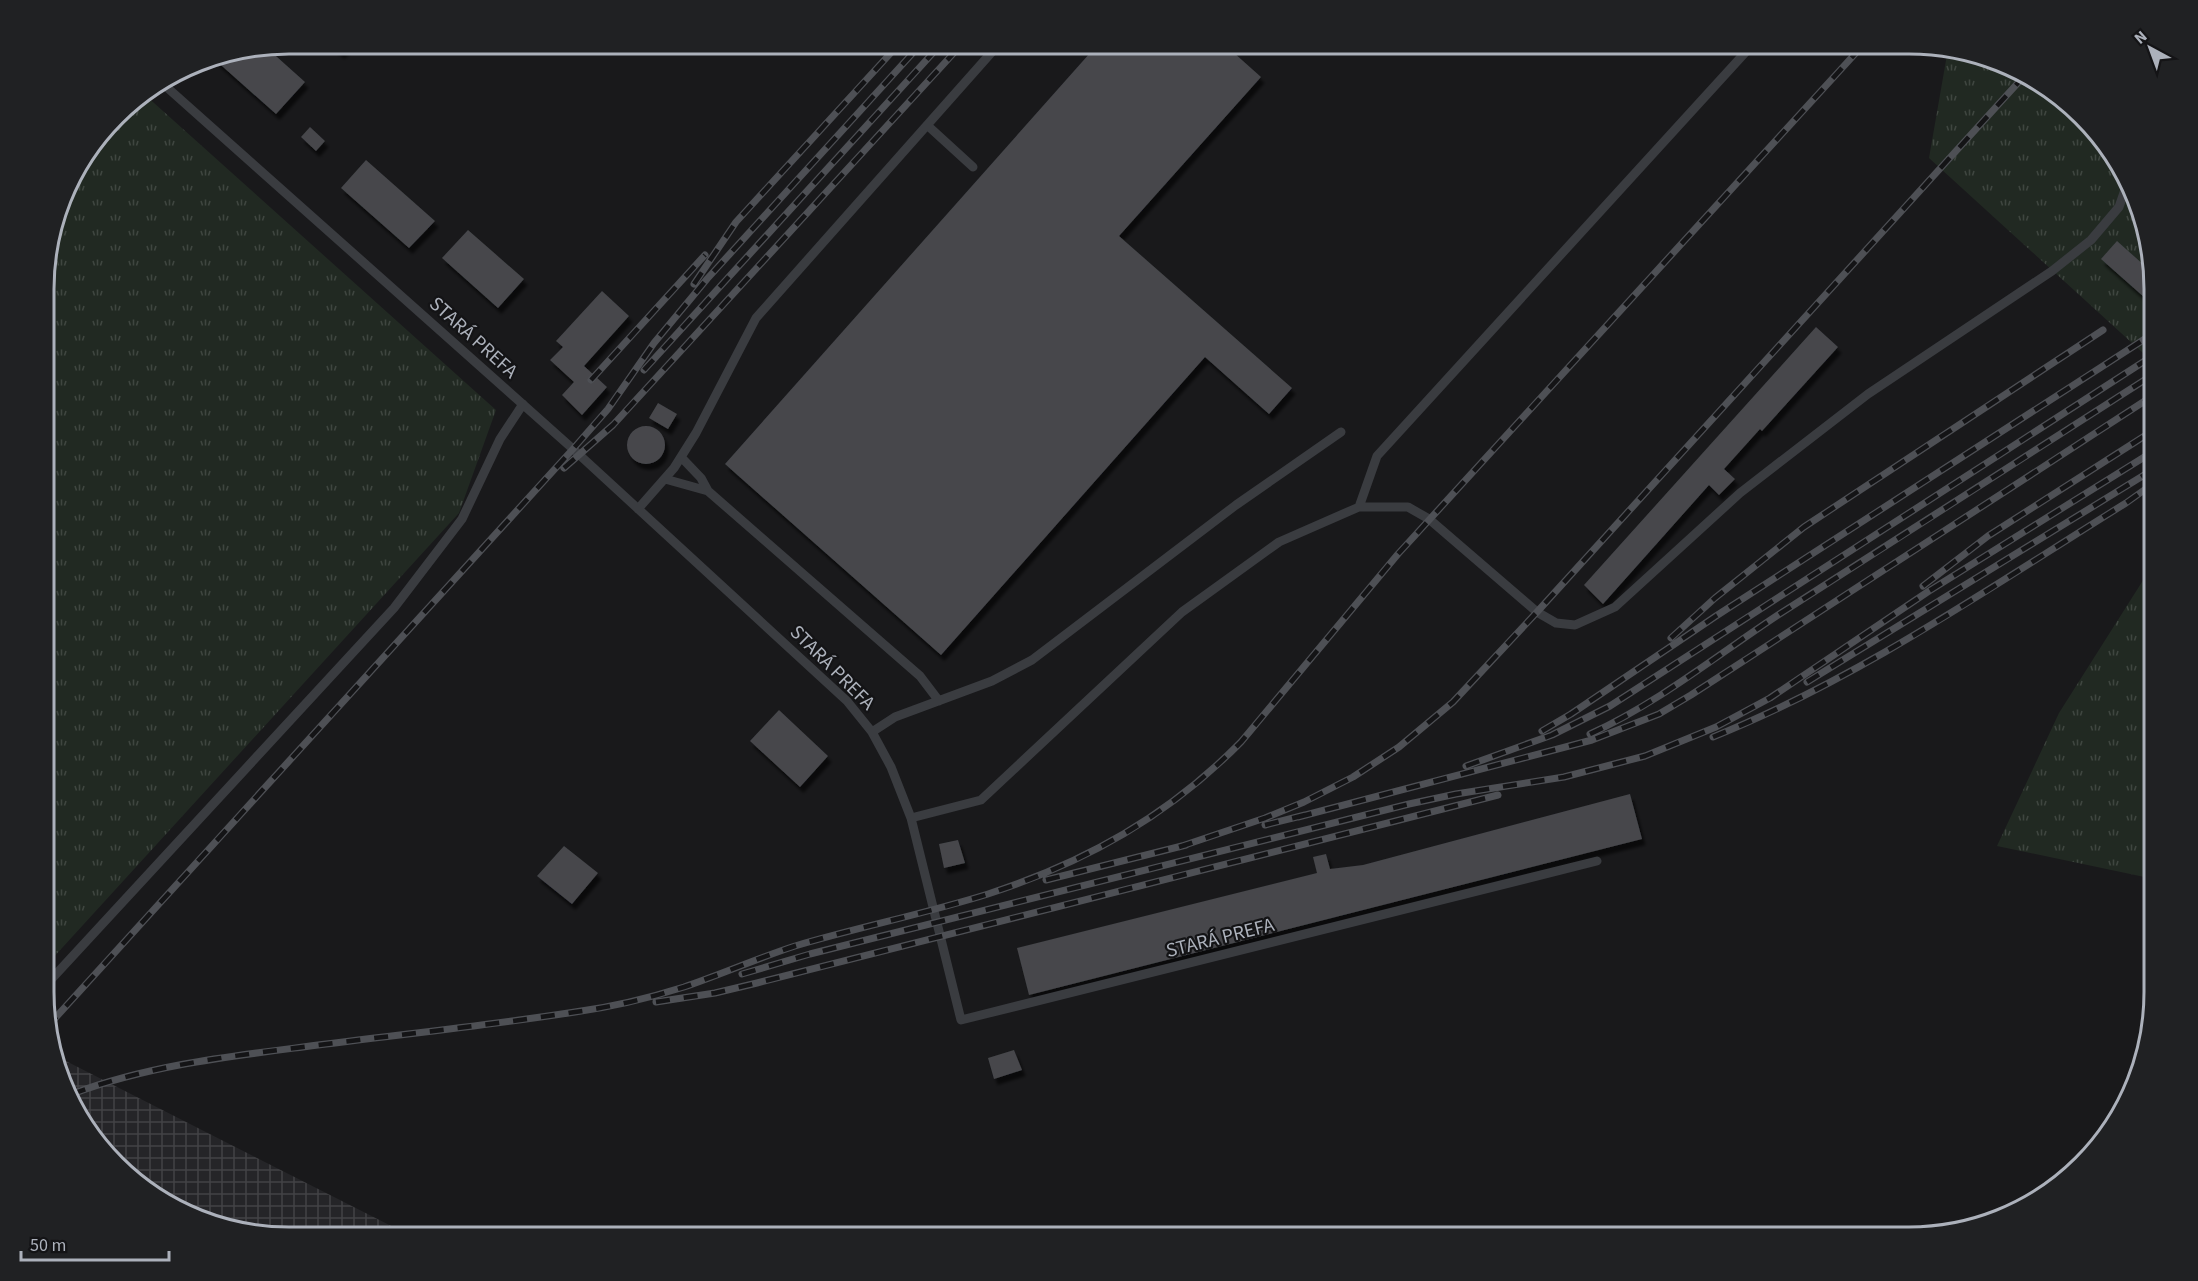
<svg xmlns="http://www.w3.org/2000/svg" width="2198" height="1281" font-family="'Source Sans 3',sans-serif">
	<defs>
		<pattern id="industrial-grid" width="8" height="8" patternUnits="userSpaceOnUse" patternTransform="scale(1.5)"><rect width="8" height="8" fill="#252528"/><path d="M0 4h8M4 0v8" fill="none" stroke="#424245"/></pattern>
		<pattern id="grass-tufts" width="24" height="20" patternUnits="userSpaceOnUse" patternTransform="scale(1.5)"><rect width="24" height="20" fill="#212922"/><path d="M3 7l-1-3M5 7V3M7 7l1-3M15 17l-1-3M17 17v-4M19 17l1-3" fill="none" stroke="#3f4640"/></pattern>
		<filter id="shadow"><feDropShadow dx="3.5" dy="6" stdDeviation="1.5" flood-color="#0009"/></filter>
	</defs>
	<rect width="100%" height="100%" fill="#19191b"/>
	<path fill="url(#industrial-grid)" d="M58,1057L413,1237H288L225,1229L166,1204L85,1128Z"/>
	<path fill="url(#grass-tufts)" d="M1948,49L1973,52L2032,77L2082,115L2121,166L2154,272V363L1929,158Z
		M144,94L496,410L459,513L52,959L46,963V257L69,180L127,105Z
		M2154,563V879L1997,846L2059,713Z"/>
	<path fill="#46474b" filter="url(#shadow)" d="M330,44H350L341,53Z
		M1098,44H1224L1261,77L1119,236L1292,388L1269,414L1205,357L941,655L725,464Z
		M267,48L305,82L276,114L213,58Z
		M310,127L325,141L316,151L301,137Z
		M366,160L435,221L409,248L341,188Z
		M468,230L524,279L498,308L442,258Z
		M2117,241L2154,274L2153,305L2101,259Z
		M602,291L629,316L584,366L607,387L582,415L562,395L574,382L550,360L563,347L556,341Z
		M1816,327L1838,347L1762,431L1760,429L1724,469L1735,479L1719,495L1709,485L1603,604L1584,585Z
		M658,403L677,414L668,429L649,418Z
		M627 445a19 19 0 1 1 38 0a19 19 0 1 1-38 0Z
		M779,710L828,756L800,787L750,741Z
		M1630,794L1642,839L1029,995L1017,948L1317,873L1313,857L1326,854L1330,869L1363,865Z
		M958,840L965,863L944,868L939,844Z
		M564,846L598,873L572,904L537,876Z
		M1014,1050L1022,1070L994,1079L988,1058Z"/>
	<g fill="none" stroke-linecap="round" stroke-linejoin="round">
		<path stroke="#3a3c40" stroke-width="9" d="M162,83L573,449L847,701L872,732L891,767L911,818L961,1020L1597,861
			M927,125L973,167
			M681,457L701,478L708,491L920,676L939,701
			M665,479L708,491
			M1359,507L1377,456L1753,44
			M638,509L674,468L696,433L756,318L999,44
			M872,732L895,717L992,681L1032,660L1236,505L1341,432
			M911,818L981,800L1182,612L1279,542L1359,507H1408L1429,519L1537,612L1556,623L1575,625L1615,607L1740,493L1868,394L2052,271L2091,240L2119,207L2127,184
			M46,985L394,608L462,519L500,439L523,404"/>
		<g stroke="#4e5055" stroke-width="7">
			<path id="rail" d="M694,284L736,222L899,44
				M644,370L941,44
				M591,380L705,255
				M564,468L613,425L962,44
				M1923,586L1988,536L2154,430
				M1671,638L1715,598L1804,527L2103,330
				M1807,682L2154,469
				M1542,731L1571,714L1716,616L2154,333
				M1590,734C1658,703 1716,656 1778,615C1904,535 2029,454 2154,374
				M1713,737C1860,678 1992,586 2126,503L2154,483
				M1466,766L1552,735L1610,706L2154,355
				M1298,817L1592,740L1659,714L1691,695L2154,395
				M1265,825L1305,815
				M1179,847L1265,818L1304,802L1353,777L1399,747L1453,702L1537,612L2026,74
				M1046,880L1186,845
				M742,974L810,954L1409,804L1456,794L1564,777L1645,756L1716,727L1770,698L1929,591L2154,451
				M656,1002L715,993L757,983L1498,795
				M47,1027L573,449L608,409L654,343L707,279L921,44
				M72,1094C147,1066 224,1057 303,1047C394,1035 485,1026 575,1012C612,1007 649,998 684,987C722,974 758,958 795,946C859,927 924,914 988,894C1086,862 1168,816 1241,742L1398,554L1864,44"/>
		</g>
		<use href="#rail" stroke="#141416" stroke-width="4.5" stroke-dasharray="14" stroke-linecap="butt"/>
	</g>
	<g text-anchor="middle" stroke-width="4.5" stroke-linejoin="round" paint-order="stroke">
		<g font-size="20" fill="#acb1bb" stroke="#141416">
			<text transform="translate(474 337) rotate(42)" y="7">STARÁ PREFA</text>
			<text transform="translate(833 667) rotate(45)" y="7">STARÁ PREFA</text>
			<text transform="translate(1220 937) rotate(-14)" y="7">STARÁ PREFA</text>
		</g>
	</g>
	<path d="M0 0H2198V1281H0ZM289 54H1909A235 235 0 0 1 2144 289V992A235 235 0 0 1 1909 1227H289A235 235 0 0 1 54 992V289A235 235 0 0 1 289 54Z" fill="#202123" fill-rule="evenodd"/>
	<path fill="none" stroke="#acb1bb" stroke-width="3" d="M289 54H1909A235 235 0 0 1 2144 289V992A235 235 0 0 1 1909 1227H289A235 235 0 0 1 54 992V289A235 235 0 0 1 289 54Z"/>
	<g transform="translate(2150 48) rotate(319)" stroke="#141416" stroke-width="4.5" paint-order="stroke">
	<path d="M0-4.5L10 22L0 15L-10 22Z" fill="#acb1bb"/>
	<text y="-9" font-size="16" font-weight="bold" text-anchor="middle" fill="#acb1bb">N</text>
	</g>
	<path d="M21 1251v9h148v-9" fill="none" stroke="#acb1bb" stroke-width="3"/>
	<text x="30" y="1251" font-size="18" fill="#acb1bb" stroke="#141416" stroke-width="4.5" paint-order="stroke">50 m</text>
</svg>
